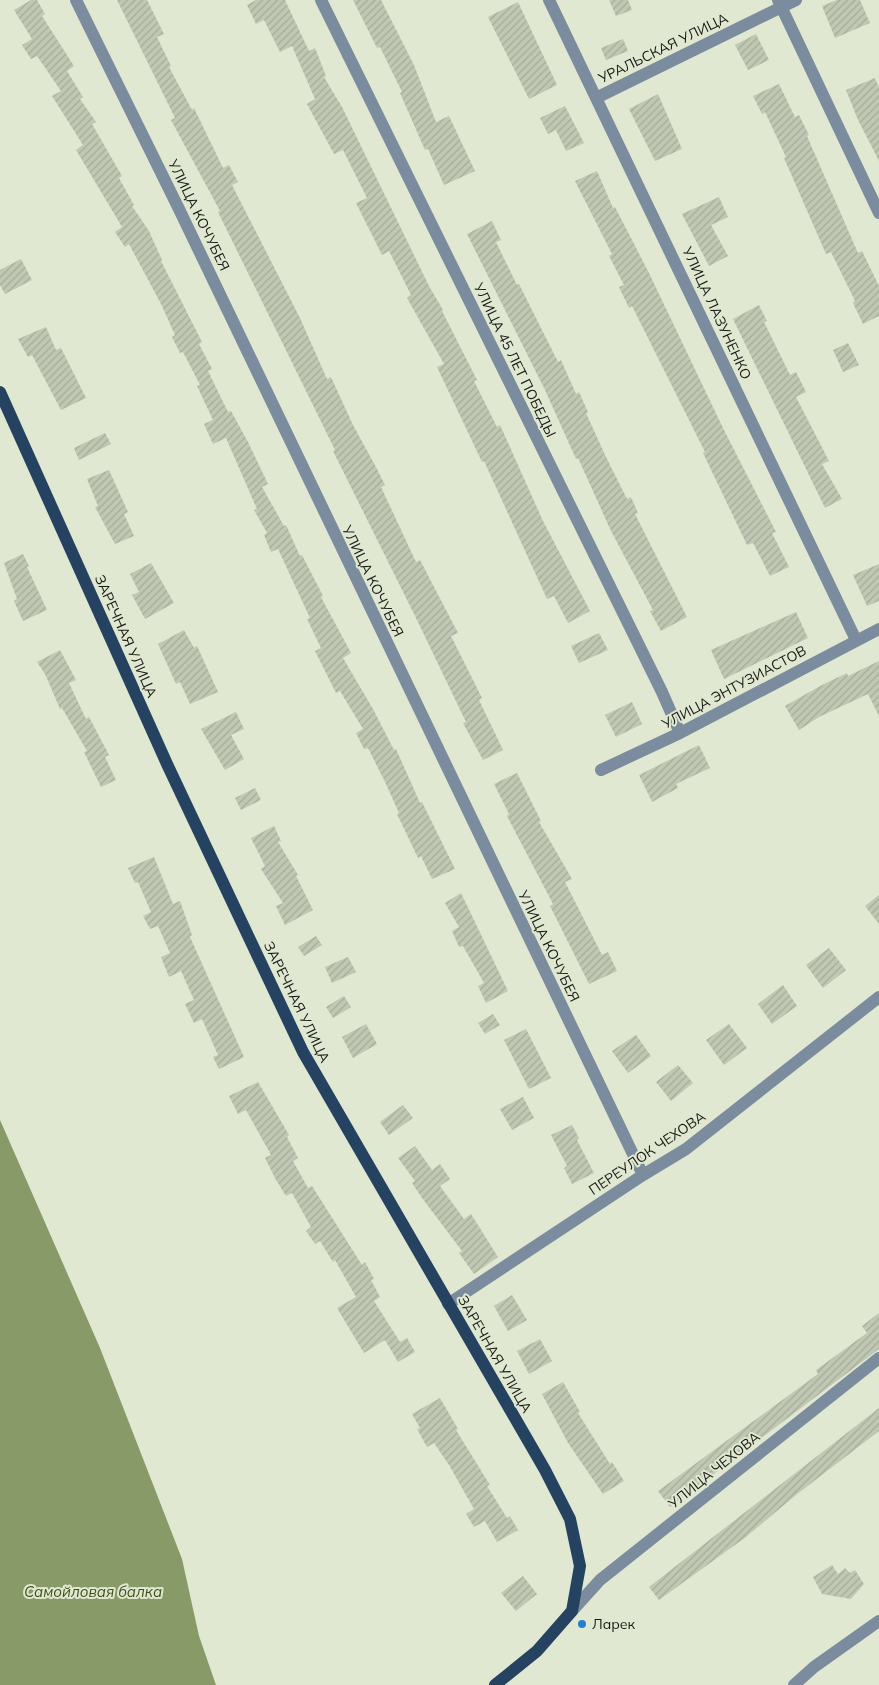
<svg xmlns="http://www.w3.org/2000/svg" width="879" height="1685" font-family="Mulish,sans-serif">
	<defs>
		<pattern id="building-hatch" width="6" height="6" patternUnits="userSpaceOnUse" patternTransform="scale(1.25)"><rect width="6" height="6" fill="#c0c8b3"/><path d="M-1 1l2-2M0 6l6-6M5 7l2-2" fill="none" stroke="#a4ab99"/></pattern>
	</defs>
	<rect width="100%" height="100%" fill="#e0e8d2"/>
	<path fill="#889a68" d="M0,1120L100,1348L182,1559L199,1636L216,1685H0Z"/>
	<path fill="url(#building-hatch)" d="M31,0H37L45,14L42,16L74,66L67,71L83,97L80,99L96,122L92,124L122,176L119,178L134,205L132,206L149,231L162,260L161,261L202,342L199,344L212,369L208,371L228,412L231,411L248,442L268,484L262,487L284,526L286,525L300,556L302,555L323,596L321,597L351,653L343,658L373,709L394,750L396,749L420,803L422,802L455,869L432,879L421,856L418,858L397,814L399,813L385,782L368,748L364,749L356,733L363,729L340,691L336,693L315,651L321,648L307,619L310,618L278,549L271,552L264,535L267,533L254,510L257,509L226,438L213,444L204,424L213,420L197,386L200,385L183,352L180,353L172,337L175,335L161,304L129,244L125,247L115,232L122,227L76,150L83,145L52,96L61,91L37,56L31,59L22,45L32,39L14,10Z
		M117,0H147L164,34L157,37L171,66L169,67L192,110L194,108L223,168L229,165L238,182L232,185L300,318L327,379L331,377L353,425L376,467L385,485L381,487L416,562L420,560L458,633L451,636L482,698L479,700L503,750L483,760L463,723L466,722L416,618L333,451L335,450L218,212L220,211L171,120L175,118Z
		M256,0H285L309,51L315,48L326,76L324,77L342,107L429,286L443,310L442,311L477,380L474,381L497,427L500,425L543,521L590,611L568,623L554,596L547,599L484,461L482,462L437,367L444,364L407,298L411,295L389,251L382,255L356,203L367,198L343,150L334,154L307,104L315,99L292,46L280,52L264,20L256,24L247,5Z
		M353,0H381L414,65L436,122L449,116L475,171L444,185L428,149L425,150L400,93L402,92L380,47L377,48Z
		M609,0H628L632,10L616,16Z
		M837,0H860L870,23L835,38L822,6Z
		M518,2L557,85L529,99L488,17Z
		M756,34L769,60L748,70L735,45Z
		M623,39L628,51L606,60L601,48Z
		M875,78L879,88V161L858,120L846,90Z
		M779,84L795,117L799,115L809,135L807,136L858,253L862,251L879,286V316L863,324L853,303L855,301L831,252L826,254L784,158L786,157L765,112L762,114L753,96Z
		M658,94L682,149L655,161L629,109Z
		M565,106L584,143L566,151L556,130L548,134L540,118Z
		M597,171L613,208L615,207L649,273L723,428L776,532L772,533L789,567L770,576L753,543L747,545L703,453L705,452L632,306L629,308L619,287L624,285L609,256L612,254L575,181Z
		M719,197L728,217L711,225L728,256L709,266L682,214Z
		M492,221L501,240L496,242L517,285L519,284L558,362L561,360L576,394L579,392L588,412L586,413L605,455L627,499L631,497L638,513L635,514L687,617L661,631L650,611L653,610L611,531L578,458L576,459L545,390L467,234Z
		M21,259L32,280L5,294L0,285V270Z
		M759,305L767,321L764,322L790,375L796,372L806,392L796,397L829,461L822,464L842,499L825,508L733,319Z
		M46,327L56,350L61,348L86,398L61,410L32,355L28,357L18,339Z
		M848,343L859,365L843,372L833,350Z
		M105,433L111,444L79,460L74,448Z
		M109,470L128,512L124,514L134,536L115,544L95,507L98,506L87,479Z
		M23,554L29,566L27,567L47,610L23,621L14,601L17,599L4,563Z
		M151,563L174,603L145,619L132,595L139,592L130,574Z
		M879,564V601L867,606L853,575Z
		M796,612L808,638L724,679L711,650Z
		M184,630L194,648L197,646L218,692L190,704L180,682L176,684L158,644Z
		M599,633L608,650L579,663L571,646Z
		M60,650L76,680L69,683L86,719L89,717L109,755L105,757L116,780L101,787L84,752L87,751L62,708L60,709L45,674L37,662Z
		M879,661V716L868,694L819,717L799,730L785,706L820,686L847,673L848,676Z
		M632,702L642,724L616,737L605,715Z
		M236,712L244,729L231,735L244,759L225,770L201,729Z
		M699,745L710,768L676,784L678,788L652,802L639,775Z
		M517,773L541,821L539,822L572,879L565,882L602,955L608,952L617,971L589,984L550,906L553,904L507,816L509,814L494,784Z
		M255,788L261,800L241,810L235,798Z
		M274,826L281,841L278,842L298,875L296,876L313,910L285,925L276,906L283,903L261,869L265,866L251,838Z
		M154,857L173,904L180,901L192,935L190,937L244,1057L219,1069L213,1057L218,1055L202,1019L194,1023L185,1004L194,1000L181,971L169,977L161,957L170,953L158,926L150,929L143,916L151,912L138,882L135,883L128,868Z
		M461,893L508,991L486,1003L478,986L484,983L463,946L459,947L452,931L459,927L445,903Z
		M879,895V924L865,906Z
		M316,936L322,945L304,956L298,947Z
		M829,948L846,970L823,988L806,965Z
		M348,957L356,972L332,983L325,967Z
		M783,985L797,1006L772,1024L758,1004Z
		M344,996L351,1007L333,1018L326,1007Z
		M493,1014L500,1025L485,1034L478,1023Z
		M366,1024L377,1044L353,1058L342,1037Z
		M729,1024L747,1048L724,1065L706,1040Z
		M526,1029L551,1078L529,1089L504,1040Z
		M636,1035L651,1056L628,1073L612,1051Z
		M678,1065L693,1083L671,1101L656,1082Z
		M258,1082L289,1135L287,1137L298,1158L293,1161L308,1188L312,1186L362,1265L365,1262L374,1279L371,1280L380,1297L374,1301L400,1342L407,1338L415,1352L398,1362L385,1340L364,1353L337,1308L356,1297L335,1260L333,1262L320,1241L315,1244L306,1231L311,1227L292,1193L286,1196L276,1180L265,1158L271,1155L246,1110L238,1114L229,1096Z
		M523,1097L534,1118L512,1130L500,1109Z
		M403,1105L413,1118L389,1135L380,1122Z
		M572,1125L579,1138L577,1140L594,1173L572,1184L564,1168L567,1166L551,1135Z
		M415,1146L432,1170L440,1164L450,1179L440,1186L464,1219L471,1214L498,1257L474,1274L459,1253L462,1251L422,1198L412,1183L415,1181L398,1158Z
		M512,1295L527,1320L508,1331L494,1306Z
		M879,1313V1349L670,1507L658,1491L818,1374L816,1370L867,1333L862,1326Z
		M540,1339L552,1361L529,1374L517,1351Z
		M563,1382L580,1412L578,1413L610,1464L612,1462L624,1481L603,1494L568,1443L542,1394Z
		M440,1398L458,1429L456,1430L490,1485L487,1486L507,1518L510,1516L518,1530L497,1542L485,1521L474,1527L466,1514L474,1509L449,1465L434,1443L427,1447L417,1429L420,1428L412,1414Z
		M879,1408V1431L796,1495L746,1537L659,1600L649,1587Z
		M832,1565L838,1574L845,1568L850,1573L855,1570L864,1584L851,1599L822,1594L813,1577Z
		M523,1576L537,1594L516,1611L501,1593Z"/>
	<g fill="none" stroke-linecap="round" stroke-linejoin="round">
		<path stroke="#7a8c9d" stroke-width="12" d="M76,0L178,207L643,1175
			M321,0L662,692L680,733
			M549,0L856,640
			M778,0L879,213
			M598,97L796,0
			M601,770L680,733L879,629
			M448,1304L643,1175L686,1149L879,997
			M572,1611L600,1580L879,1358
			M794,1685L814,1667L879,1621"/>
		<path stroke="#254361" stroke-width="12" d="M0,392L167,764L303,1052L545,1470L570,1519L580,1566L572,1611L537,1651L495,1685"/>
	</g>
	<circle fill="#2480cd" stroke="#e0e8d2" stroke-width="2" cx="582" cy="1624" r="5"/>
	<g text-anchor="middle" stroke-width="4" stroke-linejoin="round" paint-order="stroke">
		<g font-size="14" fill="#161912" stroke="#e0e8d2">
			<text transform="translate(663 48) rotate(-26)" y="5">УРАЛЬСКАЯ УЛИЦА</text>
			<text transform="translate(199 215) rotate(64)" y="5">УЛИЦА КОЧУБЕЯ</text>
			<text transform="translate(717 313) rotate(65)" y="5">УЛИЦА ЛАЗУНЕНКО</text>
			<text transform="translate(515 360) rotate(64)" y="5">УЛИЦА 45 ЛЕТ ПОБЕДЫ</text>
			<text transform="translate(373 581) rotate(64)" y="5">УЛИЦА КОЧУБЕЯ</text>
			<text transform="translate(126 636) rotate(66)" y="5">ЗАРЕЧНАЯ УЛИЦА</text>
			<text transform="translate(734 687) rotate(-28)" y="5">УЛИЦА ЭНТУЗИАСТОВ</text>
			<text transform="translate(549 946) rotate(64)" y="5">УЛИЦА КОЧУБЕЯ</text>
			<text transform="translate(297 1002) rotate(64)" y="5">ЗАРЕЧНАЯ УЛИЦА</text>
			<text transform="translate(647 1153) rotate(-34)" y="5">ПЕРЕУЛОК ЧЕХОВА</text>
			<text transform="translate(495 1354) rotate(60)" y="5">ЗАРЕЧНАЯ УЛИЦА</text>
			<text transform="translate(714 1470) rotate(-39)" y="5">УЛИЦА ЧЕХОВА</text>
		</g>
		<g font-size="14" fill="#161912" stroke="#e0e8d2" text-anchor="start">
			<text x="592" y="1629">Ларек</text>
		</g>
		<g font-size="15" font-style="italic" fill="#3f5018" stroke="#e0e8d2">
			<text x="93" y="1597">Самойловая балка</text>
		</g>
	</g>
</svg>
